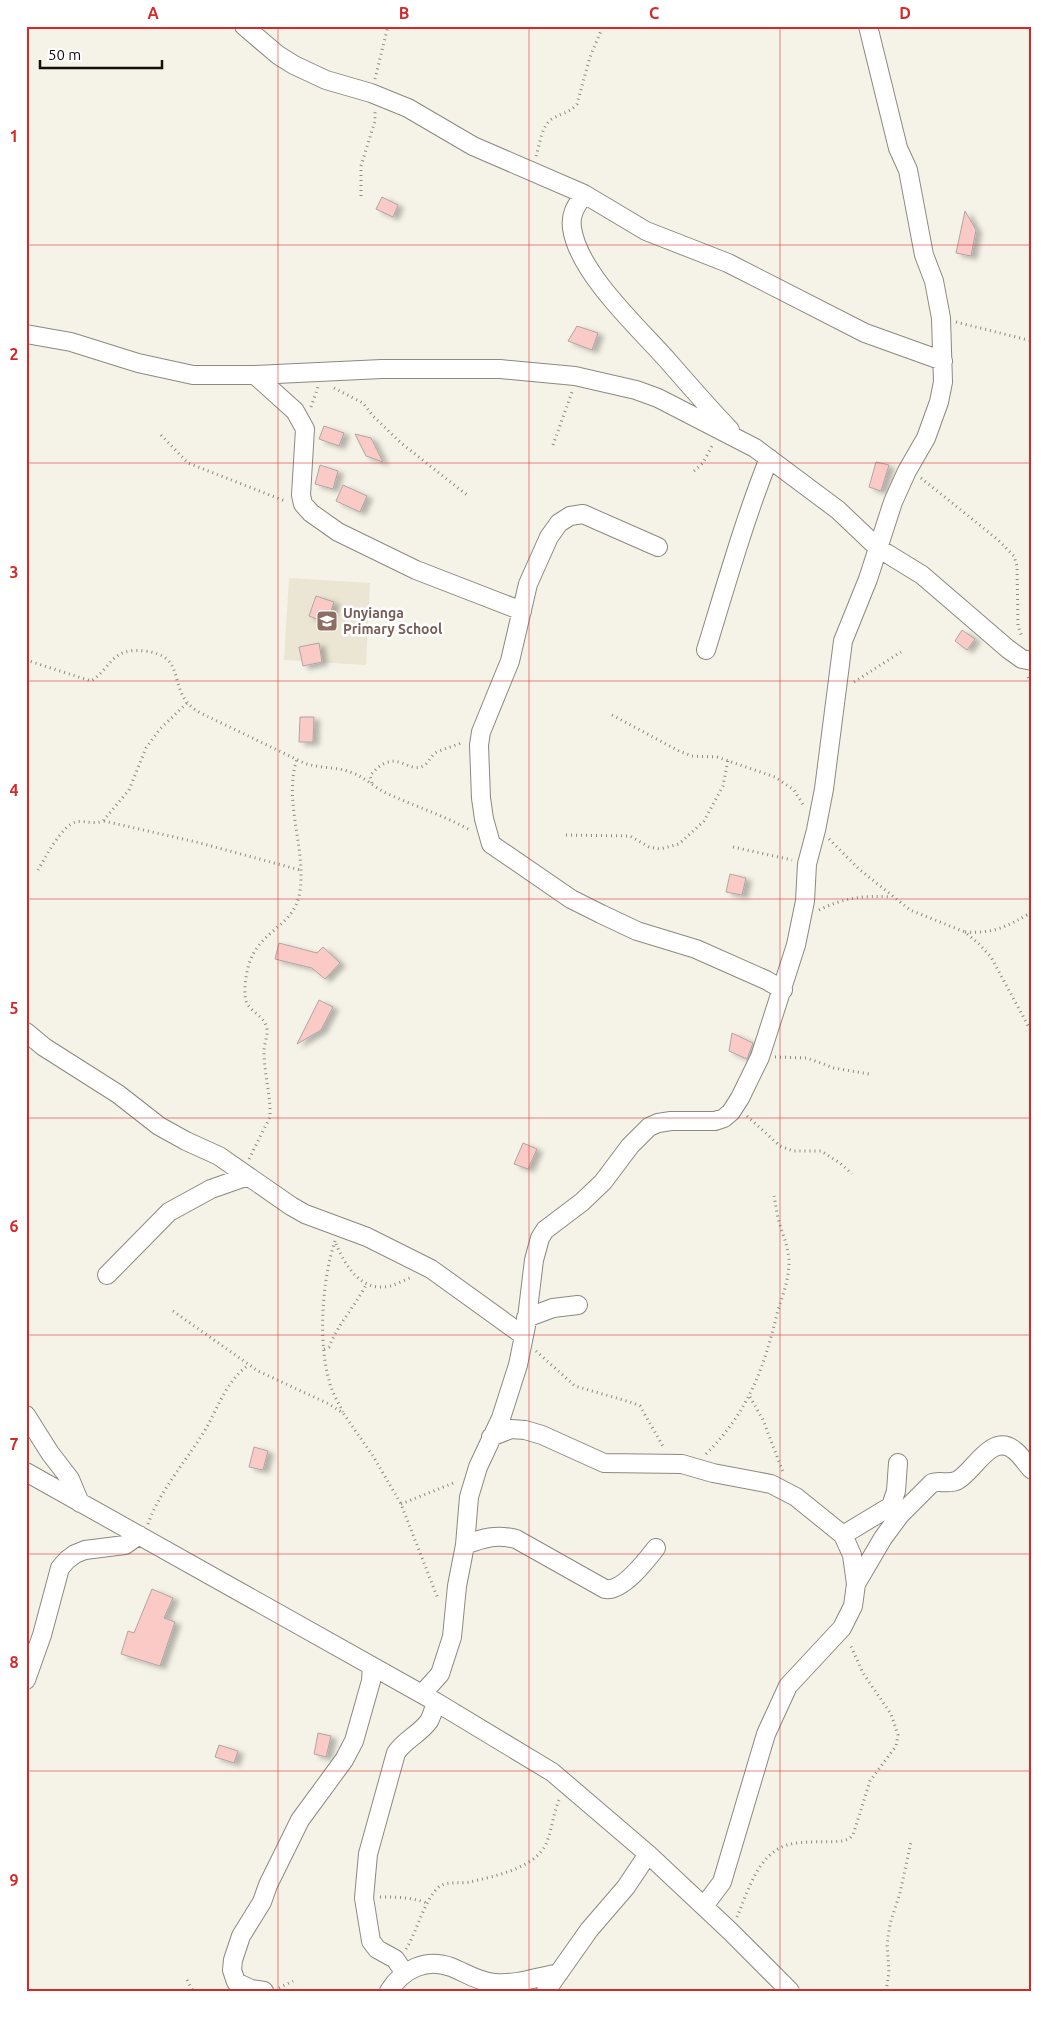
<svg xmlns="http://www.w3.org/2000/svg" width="1058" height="2017" font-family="Ubuntu,sans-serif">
	<defs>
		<filter id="shadow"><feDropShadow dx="5.5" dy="3" stdDeviation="2.5" flood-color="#0004"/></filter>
	</defs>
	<rect width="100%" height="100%" fill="#f5f2e7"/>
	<path fill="#ebe5d3" d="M289,578L370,583L366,665L284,660Z"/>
	<path fill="#facbc6" stroke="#b0a4a2" filter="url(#shadow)" d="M382,197L398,205L393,217L376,209Z
		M965,211L976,230L971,256L956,253Z
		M577,326L598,333L592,350L568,341Z
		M324,426L344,433L339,446L319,439Z
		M355,434L371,438L383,462L366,456Z
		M876,462L889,465L881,491L869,487Z
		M320,465L338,471L333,489L315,484Z
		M343,485L367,496L360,512L336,501Z
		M316,596L334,602L327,623L309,616Z
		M962,630L975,639L967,650L955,641Z
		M319,643L322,662L303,666L299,647Z
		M300,717H314L313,742H299Z
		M730,874L746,878L742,895L726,892Z
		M279,943L317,953L323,947L340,963L325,979L312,968L275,959Z
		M319,1000L333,1007L321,1030L297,1044Z
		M732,1033L753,1043L747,1059L729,1051Z
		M523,1143L537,1149L528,1169L514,1164Z
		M254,1447L268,1451L263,1470L249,1467Z
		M152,1589L173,1598L164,1618L175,1622L160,1666L121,1654L128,1631L134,1633Z
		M318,1733L331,1736L326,1757L314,1754Z
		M219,1745L238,1751L234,1763L215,1757Z"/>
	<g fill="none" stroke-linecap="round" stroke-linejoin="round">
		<g stroke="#8c897f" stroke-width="20">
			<path id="minor" d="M244,26L278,55L294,65L326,80L371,93L408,108L473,146L584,194L646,231L728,263L865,333L943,361
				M584,194C576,206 570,214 572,228C578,273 640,329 669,362C689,385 709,408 730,430
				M26,334L71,342L138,363L193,375H255L382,369H500L575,376L636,390L658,398L755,448L838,510L878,548L922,575L1008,649L1022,659L1032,661
				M255,375L295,411L305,429L301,495L303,504L311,513L338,532L416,570L522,611
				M658,547L583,514L570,516L559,523L549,537L528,584L510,661L481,732L479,745L481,798L484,819L491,844L571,899L601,914L637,931L696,949L766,980L783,990
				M706,650C726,585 744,521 769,458
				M26,1032L44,1047L118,1094L159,1126L186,1141L219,1156L291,1206L305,1214L367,1237L431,1269L524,1336
				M107,1275L169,1212L211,1189L248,1176
				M526,1318L553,1308L578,1305
				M26,1415L50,1453L70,1479L80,1503
				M491,1437L511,1429L525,1430L542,1435L604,1463L682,1464L713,1473L771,1484L796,1497L843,1535L852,1555L856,1584
				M26,1472L436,1702L552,1772L648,1854L730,1931L790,1991
				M843,1535L891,1506L896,1491L898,1463
				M465,1545C483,1538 496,1534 516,1539L605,1589C622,1592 646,1561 656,1548
				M26,1680L42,1635L60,1568L67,1560L75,1554L85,1550L125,1545L139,1535
				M422,1694L440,1674L452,1637L457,1586L465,1545L469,1497L478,1467L501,1418L518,1365L526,1326L534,1260L540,1238L545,1230L582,1202L603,1182L630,1146L649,1127L658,1123L671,1121H715L724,1118L731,1112L740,1098L760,1057L796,945L805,901L807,864L816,830L824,789L843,641L868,579L893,502L907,471L926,438L939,402L943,382L941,318L934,281L924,255L908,170L898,148L868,26
				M704,1906L722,1882L766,1734L788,1686L842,1628L853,1606L856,1584L883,1538L900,1515L932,1483C940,1480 950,1485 958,1480C974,1471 992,1432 1014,1450C1021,1455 1026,1464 1032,1470
				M405,1973L395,1959L377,1949L371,1941L364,1898L368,1854L396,1753C404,1740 420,1734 429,1721C432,1716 434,1708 436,1702
				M264,1991L251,1989L236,1982L232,1970L233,1960L241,1936L262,1902L268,1885L300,1820L344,1760L354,1741L371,1681L372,1666
				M389,1991C403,1969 426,1958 451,1967C466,1973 479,1982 495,1983C516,1985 537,1977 559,1973
				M546,1991L589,1930L626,1887L648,1854"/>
		</g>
		<path stroke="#8c8a83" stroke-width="3" stroke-dasharray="1 4" stroke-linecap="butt" d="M375,79L388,26
			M536,156C540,145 541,126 552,119C561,113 570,113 577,104L590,57L603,26
			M361,196V166L375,121V112
			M956,322L1032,341
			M334,388L363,403L373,416L401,443L467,495
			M311,407L318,387
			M161,435L188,463L285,501
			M553,445L572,392
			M694,471L703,463L713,444
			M921,478L997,539L1014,556L1017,566L1018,626L1022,637
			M26,660L91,681C112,668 110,647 145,651C184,656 170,681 187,702C192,709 202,714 209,717C240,732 271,747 302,762C317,769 335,766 350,772C364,776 373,787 386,793C414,806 443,815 470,830
			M1028,677L1032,685
			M854,682L901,652
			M612,715L679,751L692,756L717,757L775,777L794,790L804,806
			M372,783L370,776C395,745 407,774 423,766C429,763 431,755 437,752C446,748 455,746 463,742
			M104,821L196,842L300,870
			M566,835L630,836L649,847L660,849L679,844L704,821L723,786L728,760
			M829,839L859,869L910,910L965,932L979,944L991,957L1032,1033
			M733,847L792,860
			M38,870C45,858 62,825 76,822C85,820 94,825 103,821L129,790L146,748L160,729L187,703
			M819,910C843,898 864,895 891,897
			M965,932C994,934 1008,926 1032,912
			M775,1057L807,1058L834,1068L869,1074
			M747,1116L780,1146L793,1151H821L840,1163L852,1174
			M249,1159L270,1117V1108C269,1089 264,1070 264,1051C264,1044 268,1036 267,1029C265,1017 254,1014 248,1005C242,996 246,974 249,964C260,929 295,927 300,891C306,847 283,801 297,759
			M335,1241C322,1280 318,1341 329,1380C331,1391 338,1402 343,1412
			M336,1244C345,1265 361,1293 390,1286C397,1284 405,1280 412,1277
			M173,1311L258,1371L329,1404L343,1413L373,1456L401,1504L438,1599
			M324,1349L329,1347C338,1324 356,1305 367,1283
			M536,1351L575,1386L630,1402L640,1406L664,1448
			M750,1397L763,1420L783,1472
			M706,1454C749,1411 764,1368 778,1310C783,1295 789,1279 789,1262C789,1249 784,1238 780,1225C777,1216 776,1206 774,1196
			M401,1504L456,1482
			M148,1524C160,1489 190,1457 208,1425C219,1404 229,1378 249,1365
			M380,1897C396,1897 411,1897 427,1903
			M737,1917C748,1891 758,1854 787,1845C804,1840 825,1843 842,1841L849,1839L853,1835L870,1781L896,1746L898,1735L891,1714L863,1673L850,1644
			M406,1949C417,1932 425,1897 440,1886C448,1881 461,1884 470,1882C494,1876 534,1869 546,1844C552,1830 553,1814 559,1800
			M187,1980L193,1991
			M279,1988L293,1981
			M886,1991L889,1972L887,1944L890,1924L900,1893L911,1842"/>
		<use href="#minor" stroke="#fff" stroke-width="18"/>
	</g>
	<path fill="none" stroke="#d62828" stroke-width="1" stroke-opacity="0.55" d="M278,26V1991M529,26V1991M780,26V1991M26,245H1032M26,463H1032M26,681H1032M26,899H1032M26,1118H1032M26,1335H1032M26,1554H1032M26,1771H1032"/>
	<defs>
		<g id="school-square" transform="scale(1.125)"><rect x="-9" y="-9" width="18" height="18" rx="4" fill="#8d6e63" stroke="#fff"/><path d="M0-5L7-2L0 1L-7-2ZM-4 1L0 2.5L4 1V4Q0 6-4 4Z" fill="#fff"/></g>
	</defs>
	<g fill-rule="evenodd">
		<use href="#school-square" x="327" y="621"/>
	</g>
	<g text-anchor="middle" stroke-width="5" stroke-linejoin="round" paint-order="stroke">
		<g font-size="14" font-weight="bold" fill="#785e54" stroke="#fff" text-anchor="start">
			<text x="343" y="618">Unyianga<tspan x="343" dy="16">Primary School</tspan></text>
		</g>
	</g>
	<rect width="1058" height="2017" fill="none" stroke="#ffffff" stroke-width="55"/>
	<path d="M40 60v8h122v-8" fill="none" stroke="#11100d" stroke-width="2.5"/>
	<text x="48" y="60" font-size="15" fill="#11100d" stroke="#ffffff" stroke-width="4" paint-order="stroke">50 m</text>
	<rect x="28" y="28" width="1002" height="1962" fill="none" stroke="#d62828" stroke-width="2"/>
	<g font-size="16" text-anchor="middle" font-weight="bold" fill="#d62828">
		<text x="153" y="19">A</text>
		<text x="404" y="19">B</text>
		<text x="654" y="19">C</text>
		<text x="905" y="19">D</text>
		<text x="14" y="142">1</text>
		<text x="14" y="360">2</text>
		<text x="14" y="578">3</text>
		<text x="14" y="796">4</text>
		<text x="14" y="1014">5</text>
		<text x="14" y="1232">6</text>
		<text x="14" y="1450">7</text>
		<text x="14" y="1668">8</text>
		<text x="14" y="1886">9</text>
	</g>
</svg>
